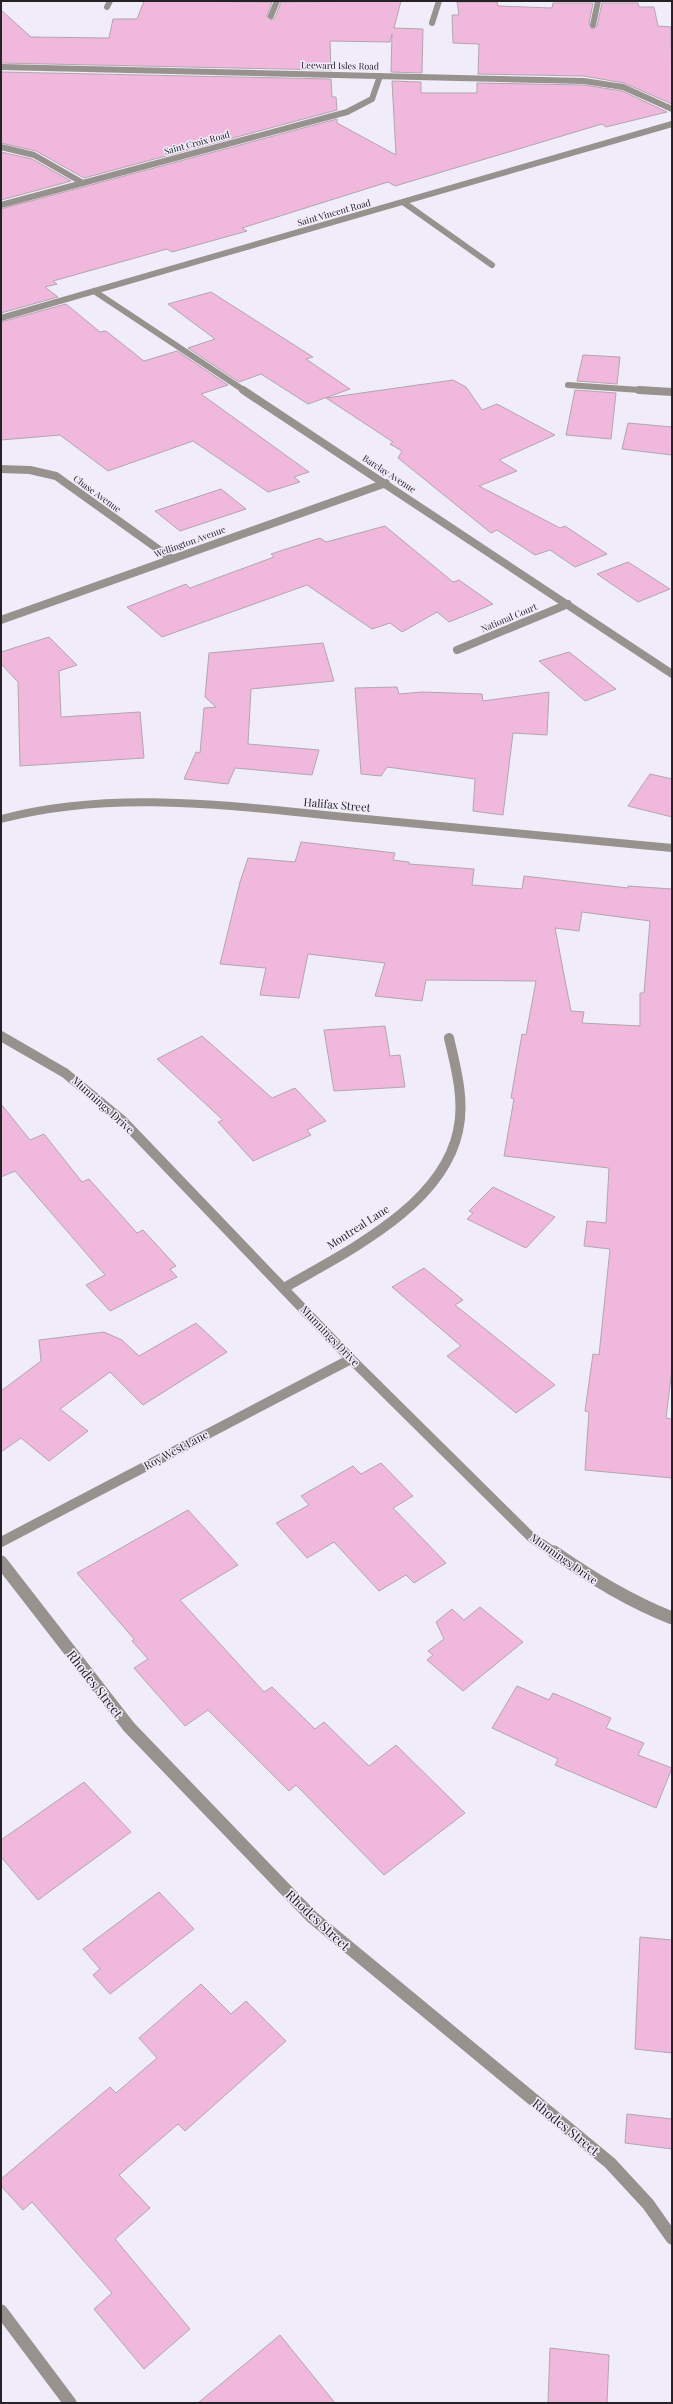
<svg xmlns="http://www.w3.org/2000/svg" width="673" height="2404" font-family="'Playfair Display',serif">
	<rect width="100%" height="100%" fill="#f1ecfa"/>
	<path fill="#f1b8de" stroke="#b3a5ae" fill-rule="evenodd" d="M144,1L272,2L267,16L271,20L275,18L281,2L401,1L394,28L423,29L422,73L391,72L392,34L390,42L330,41L331,70L1,63V10L31,37L109,38L113,19H137Z
		M457,2H497L498,6L552,8L553,3H593L589,24L592,29L597,26L602,3H638L639,7H654L658,26L671,27L672,104L624,83L584,76L478,74L479,44L453,43L452,15H459Z
		M1,72L331,79L332,97H336L337,110L84,178L36,151L1,143Z
		M392,81L421,82V93H477V83L584,85L622,91L667,112L606,127L602,124L395,186L388,182L242,228L247,231L172,252L167,249L53,281L57,284L45,287L58,297L1,313V209L337,119V123L396,155Z
		M1,152L32,159L71,181L1,200Z
		M211,292L313,357L306,359L350,389L308,404L261,374L239,382L188,348L215,339L168,304Z
		M66,304L100,332L106,331L144,361L177,351L228,385L201,394L309,472L294,477L300,482L268,492L193,441L108,471L60,435L1,440V322Z
		M583,355L620,357L617,384L577,381Z
		M453,380L466,387L482,410L497,404L555,435L499,460L517,471L479,486L560,528L565,526L607,554L575,567L550,550L535,555L497,530L491,533L398,458L402,451L390,444L393,442L326,398Z
		M575,390L616,393L611,439L566,435Z
		M628,423L672,427V455L622,449Z
		M221,489L246,509L180,531L155,511Z
		M385,526L453,582L459,580L493,604L449,622L437,612L402,632L390,623L372,629L307,585L162,637L127,607L186,584L190,588L274,557L271,554L320,538L326,542Z
		M628,562L670,589L638,602L597,574Z
		M49,637L77,665L59,671L61,717L140,712L144,758L20,766L18,682L1,664V652Z
		M323,643L334,681L251,689L248,744L319,750L312,775L235,768L228,784L184,779L196,752L200,753L204,708L216,707L205,697L209,653Z
		M569,652L616,689L585,701L539,661Z
		M397,687L399,694L422,692L482,694L483,701L549,692L547,735L513,733L503,815L473,811L475,779L387,767L381,776L361,774L355,688Z
		M650,774L672,779V817L628,806Z
		M301,842L395,853L393,860L409,862V864L474,869L472,885L522,889L524,876L628,888V886L672,889V1369L666,1418L672,1419V1478L585,1470L589,1412L585,1411L593,1354L599,1355L610,1249L584,1246L587,1221L606,1223L609,1168L504,1156L514,1099L511,1098L522,1034L526,1035L536,981L426,980L422,1001L375,996L385,963L308,954L299,998L260,995L266,968L220,964L240,882L248,858L295,862ZM582,912L650,921L644,993H640V1026L582,1023L584,1012L571,1011L555,928L579,931Z
		M385,1026L390,1056L400,1055L405,1087L334,1091L324,1030Z
		M202,1036L272,1098L295,1088L326,1121L307,1130L311,1135L253,1161L218,1122L223,1120L157,1059Z
		M1,1104L30,1140L44,1134L82,1182L89,1179L137,1233L143,1230L176,1266L170,1269L177,1277L110,1311L86,1285L105,1275L15,1171L1,1177Z
		M493,1187L555,1217L526,1248L467,1219L473,1213L469,1211Z
		M424,1268L463,1300L455,1305L555,1385L516,1413L447,1356L461,1346L392,1287Z
		M196,1323L227,1352L143,1405L110,1372L60,1409L88,1431L49,1461L21,1438L1,1452V1391L41,1361L39,1340L104,1332L122,1340L139,1356Z
		M381,1463L413,1496L393,1508L446,1563L414,1583L406,1575L379,1591L334,1542L307,1558L276,1523L309,1505L301,1496L353,1466L361,1474Z
		M188,1510L238,1565L180,1600L264,1692L272,1687L315,1729L324,1722L369,1766L396,1745L465,1813L384,1875L296,1785L289,1791L208,1710L185,1726L134,1668L148,1659L132,1641L134,1639L77,1573Z
		M480,1607L523,1642L463,1691L427,1660L433,1655L428,1651L444,1639L436,1622L452,1609L464,1620Z
		M517,1686L549,1700L553,1693L611,1718L606,1728L644,1743L638,1755L672,1768L656,1808L555,1765L558,1759L492,1728Z
		M84,1782L131,1832L38,1900L1,1857V1840Z
		M159,1892L194,1929L110,1994L93,1975L100,1969L83,1949Z
		M640,1937L672,1940V2053L635,2049Z
		M201,1984L231,2014L246,2001L286,2041L185,2131L178,2124L119,2175L150,2208L115,2239L190,2329L144,2369L94,2309L112,2293L32,2202L23,2210L1,2186V2179L110,2087L116,2093L157,2058L139,2038Z
		M627,2114L672,2119V2149L625,2143Z
		M280,2335L335,2403H198Z
		M550,2348L609,2355L607,2403H548Z"/>
	<g fill="none" stroke-linecap="round" stroke-linejoin="round">
		<path stroke="#97928e" stroke-width="6" d="M107,7L110,1
			M271,16L277,1
			M432,23L439,1
			M593,25L598,1
			M1,67L584,81L623,87L672,109
			M1,147L34,155L83,183
			M403,202L492,265
			M1,205L347,112L372,99L380,76
			M94,291L245,391
			M1,318L672,124
			M568,385L654,391"/>
		<path stroke="#97928e" stroke-width="8" d="M243,390L672,674
			M639,390L672,392
			M1,469L30,470L56,476L172,559
			M1,620L386,483
			M457,650L568,604
			M1,819C113,789 231,806 345,817C454,827 563,838 672,848"/>
		<path stroke="#97928e" stroke-width="10" d="M1,1036L65,1073L122,1120L351,1359L531,1537L555,1553
			M284,1288C345,1252 442,1207 458,1131C465,1101 456,1068 449,1038
			M1,1542L351,1359"/>
		<path stroke="#97928e" stroke-width="13" d="M554,1552C592,1578 629,1601 672,1618
			M1,1562L129,1727L312,1917L610,2163L648,2204L672,2238
			M1,2311L70,2403"/>
	</g>
	<g text-anchor="middle" stroke-width="3" stroke-linejoin="round" paint-order="stroke">
		<g font-size="9" fill="#242227" stroke="#f1ecfa">
			<text transform="translate(340 66) rotate(1)" y="3">Leeward Isles Road</text>
			<text transform="translate(197 143) rotate(-15)" y="3">Saint Croix Road</text>
			<text transform="translate(334 213) rotate(-16)" y="3">Saint Vincent Road</text>
			<text transform="translate(389 474) rotate(33)" y="3">Barclay Avenue</text>
			<text transform="translate(97 494) rotate(36)" y="3">Chase Avenue</text>
			<text transform="translate(190 542) rotate(-20)" y="3">Wellington Avenue</text>
			<text transform="translate(509 618) rotate(-23)" y="3">National Court</text>
		</g>
		<g font-size="11" fill="#242227" stroke="#f1ecfa">
			<text transform="translate(337 805) rotate(5)" y="4">Halifax Street</text>
			<text transform="translate(103 1105) rotate(42)" y="4">Munnings Drive</text>
			<text transform="translate(358 1227) rotate(-33)" y="4">Montreal Lane</text>
			<text transform="translate(330 1336) rotate(46)" y="4">Munnings Drive</text>
			<text transform="translate(176 1450) rotate(-28)" y="4">Roy West Lane</text>
			<text transform="translate(564 1559) rotate(35)" y="4">Munnings Drive</text>
		</g>
		<g font-size="13" fill="#242227" stroke="#f1ecfa">
			<text transform="translate(95 1684) rotate(52)" y="5">Rhodes Street</text>
			<text transform="translate(318 1920) rotate(43)" y="5">Rhodes Street</text>
			<text transform="translate(566 2127) rotate(39)" y="5">Rhodes Street</text>
		</g>
	</g>
	<rect width="673" height="2404" fill="none" stroke="#242227" stroke-width="4"/>
</svg>
